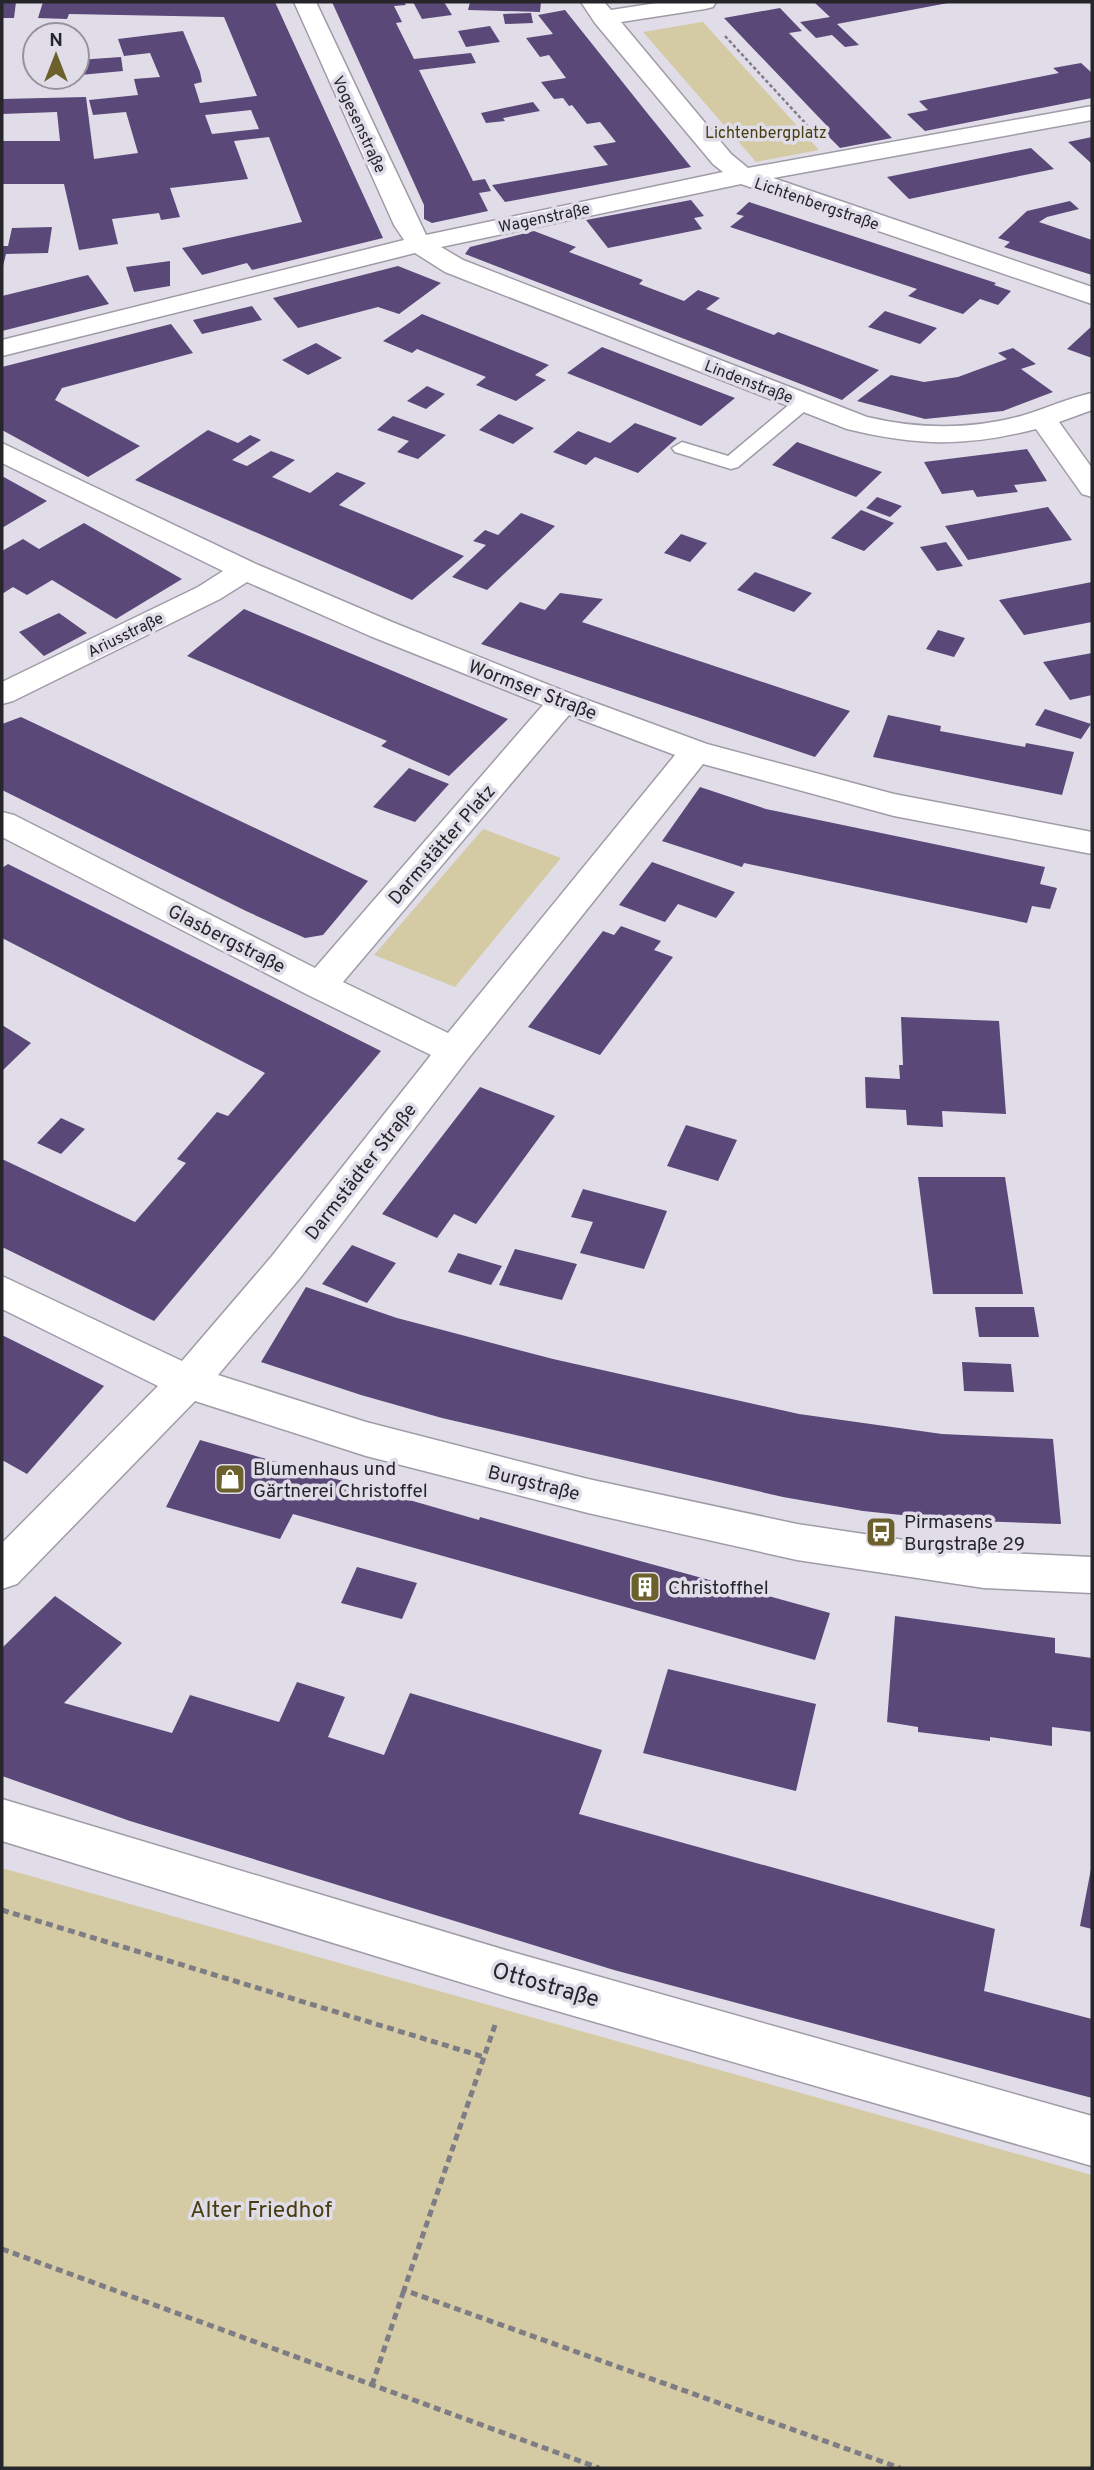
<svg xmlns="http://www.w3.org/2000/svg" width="1094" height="2470" font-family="Overpass,sans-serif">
	<rect width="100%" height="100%" fill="#e0dde9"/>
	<path fill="#d4cba4" d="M702,22H703L819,150L756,162L643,32Z
		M483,829L561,858L455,987L374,955Z
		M2,1868L1092,2175V2468H2Z"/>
	<path fill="#5a4878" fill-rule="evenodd" d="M2,2H16L14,18H2Z
		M43,2H275L383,238L252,270L247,263L202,275L182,248L302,222L269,137L234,141L248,179L170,188L180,217L161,220L159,213L112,219L118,244L79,250L64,184H2V141H60L57,112L2,114V99L86,97L94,159L138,153L126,112L93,115L89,100L138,95L134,79L160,77L150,53L124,56L118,39L183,31L200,72L202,82L194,84L200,103L257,96L224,17L69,14L67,19L38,18ZM251,110L259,129L212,134L205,115Z
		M332,2H404L406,5L394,6L402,22L396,23L414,59L471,53L476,63L419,70L473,181L485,179L491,191L479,193L488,211L432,223L424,219V205Z
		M413,2H444L452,15L422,19Z
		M470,2H541L540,12L468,10Z
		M824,2H948V3L837,24L859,45L845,47L832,35L816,38L800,22L830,17L815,3Z
		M780,8L802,31L789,33L892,138L840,148L823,131L830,129L724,18Z
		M565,10L648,114L691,167L505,202L492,185L608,165L593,146L616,142L600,122L587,124L572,105L569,106L563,98L554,99L541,82L566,78L549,55L540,57L526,38L553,34L538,15Z
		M531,13L533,23L505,24L503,14Z
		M490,26L500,42L466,47L458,31Z
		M121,57L123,71L80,75L78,60Z
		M1081,63L1092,73V98L925,131L907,114L928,110L919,101L1059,73L1053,68Z
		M533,102L540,111L503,118L505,121L486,123L481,113Z
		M1092,137V164L1068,142Z
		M1031,148L1054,169L909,199L887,177Z
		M691,200L704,216L694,218L702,229L608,248L586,220Z
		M1070,201L1079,209L1047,217L1039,222L1092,240V275L1004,247L1010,242L998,238L1027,211Z
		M749,202L996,283L994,285L1011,291L998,305L980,299L963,314L908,296L917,289L730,227L744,216L736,214Z
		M52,227L48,253L6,254L2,270V246H8L12,228Z
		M534,231L576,247L569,252L643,280L639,284L684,301L698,290L720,298L706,309L774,335L778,332L879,370L842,400L465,254L470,247Z
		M170,261V286L134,292L126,267Z
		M398,266L441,283L399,314L378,307L298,328L273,298Z
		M88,275L109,304L2,331V296Z
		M252,306L262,320L202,334L193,320Z
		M885,311L937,328L920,344L868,327Z
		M422,314L549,365L535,375L546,380L516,401L476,385L486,377L417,349L412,353L383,341Z
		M171,324L193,353L62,388L55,400L140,446L88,477L2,430V367Z
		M1092,326V358L1067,349Z
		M316,343L342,358L308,375L282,360Z
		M602,347L646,364L735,398L701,426L567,373Z
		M1013,348L1036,364L1021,369L1053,392L1003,411L925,419L857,401L891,375L924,382L958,377L1007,359L998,353Z
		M427,386L445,394L426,409L407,401Z
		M499,414L534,428L513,444L479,430Z
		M393,416L446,435L418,459L397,452L409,441L377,430Z
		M635,423L677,438L638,473L595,457L586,465L553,452L578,431L610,443Z
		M208,430L238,443L250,435L261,440L232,460L247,466L271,451L295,460L272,477L310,493L337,472L366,483L339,505L464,556L412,600L135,480Z
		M797,442L839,457L882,472L856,497L772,465Z
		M1027,449L1047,481L1014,485L1018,492L977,497L973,490L942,494L924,462Z
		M2,476L47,501L2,528Z
		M877,497L902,506L890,517L866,508Z
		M1048,507L1072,540L968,560L945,526Z
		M861,510L894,523L864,551L831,538Z
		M521,513L555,526L487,590L452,577L486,545L473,541L485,530L498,535Z
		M84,523L117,542L182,579L116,619L52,580L27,595L13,587L2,594V551L23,539L39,549Z
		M681,534L707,543L690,562L664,553Z
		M946,542L963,566L937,571L920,547Z
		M755,572L812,593L794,612L737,590Z
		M1092,582V622L1024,635L999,600Z
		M560,593L603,599L582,622L850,711L815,757L481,644L520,602L545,610Z
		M244,609L309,636L508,719L449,776L381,746L387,741L187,656Z
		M59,613L87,633L44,656L19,632Z
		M938,630L965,638L954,657L926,649Z
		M1092,653V695L1070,700L1043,662Z
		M1045,709L1091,724L1081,739L1035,725Z
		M888,715L941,726L940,731L1025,747L1026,743L1074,752L1062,795L873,757Z
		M21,717L310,854L368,881L323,935L305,938L246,911L2,790V724Z
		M409,768L449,784L415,822L373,807Z
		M700,787L766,809L1045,867L1040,884L1057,888L1050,909L1032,906L1027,923L744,863L742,867L662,841Z
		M652,862L735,892L716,918L678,904L665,922L619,905Z
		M8,864L381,1051L154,1321L2,1247V1159L135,1222L186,1163L177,1159L217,1112L228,1116L265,1073L2,938V868Z
		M621,926L661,941L654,950L673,957L600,1055L528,1027L603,931L614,935Z
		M901,1017L999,1021L1006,1114L942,1111L943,1127L907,1125L906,1110L866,1108L865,1077L900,1079L899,1065H903Z
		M2,1025L31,1043L2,1071Z
		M480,1087L555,1116L476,1224L454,1214L437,1238L382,1214Z
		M61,1118L85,1129L61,1154L37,1143Z
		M686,1125L737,1140L718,1181L667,1166Z
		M918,1177H1005L1023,1294H933Z
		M583,1189L667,1211L644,1269L580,1253L593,1222L571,1217Z
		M352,1245L396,1263L367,1303L322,1284Z
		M515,1249L577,1264L562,1300L499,1285Z
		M458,1253L502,1266L491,1285L448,1272Z
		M306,1287L397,1318L553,1359L799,1414L942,1434L1053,1439L1061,1524L949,1520L863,1511L783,1497L442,1418L361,1395L261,1362Z
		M975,1307H1034L1039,1337H979Z
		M2,1335L104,1386L27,1474L2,1460Z
		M962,1362L1011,1364L1014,1392L964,1391Z
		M200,1440L479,1520L480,1517L830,1613L815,1660L293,1514L280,1539L166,1507Z
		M357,1567L417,1583L402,1619L341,1603Z
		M55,1596L122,1643L64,1703L172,1733L190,1695L279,1722L297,1682L345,1697L328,1737L384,1755L410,1693L602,1750L579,1814L995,1929L984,1991L1092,2019V2098L614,1970L130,1821L2,1776V1648Z
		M895,1616L1055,1638V1653L1092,1658V1732L1052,1727V1746L990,1737V1741L918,1732V1727L887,1722Z
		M668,1669L816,1704L796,1791L643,1753Z
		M1091,1869H1092V1929L1080,1926Z"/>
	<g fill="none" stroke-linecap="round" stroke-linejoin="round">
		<g stroke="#9f9ba7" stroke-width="3">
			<path id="lane" d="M804,396L811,398L813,402L811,406L738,467L731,469L675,452L672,448L682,442L728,456L797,398Z"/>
		</g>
		<g stroke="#9f9ba7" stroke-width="3">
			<path id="street" d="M294,2H316L426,235L723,172L713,164L595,23L581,2H604L611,10L663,2H716L713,7L705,9L621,22L731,154L748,168L1092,106V120L773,178L1092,287V304L741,184L441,247L463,260L867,417C918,429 969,430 1021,416C1045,409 1068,398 1092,393V410L1059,422L1092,468V497L1082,494L1036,429C966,447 917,446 847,429L445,272L415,253L2,356V340L404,240L394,225Z
				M2,443L256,564L392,622L574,695L707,744L894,794L1092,832V854L894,816L703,764L467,1060L300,1278L218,1375L366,1422L588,1479L797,1524L984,1552L1092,1557V1593L984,1588L797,1560L588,1513L366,1456L195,1401L17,1584L2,1589V1543L158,1386L2,1309V1276L182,1361L272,1256L431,1055L308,995L2,837V812L14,815L315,968L543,705L370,636L247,582L220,599L13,701L2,704V682L198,587L223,571L2,463ZM569,715L675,755L448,1033L343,982Z
				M2,1799L512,1952L1092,2116V2166L512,1998L2,1841Z"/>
		</g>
		<path stroke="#7e7c84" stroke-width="2.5" stroke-dasharray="3.5 2.5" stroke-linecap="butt" d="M725,36L807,125"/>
		<path stroke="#7e7c84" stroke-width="5" stroke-dasharray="7 4.5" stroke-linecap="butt" d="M2,1910L484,2057
			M495,2025L404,2290L900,2468
			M2,2249L599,2468
			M372,2385L404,2290"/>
		<use href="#lane" fill="#fff" fill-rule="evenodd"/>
		<use href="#street" fill="#fff" fill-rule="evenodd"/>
	</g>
	<defs>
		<g id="shop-square" transform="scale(1.575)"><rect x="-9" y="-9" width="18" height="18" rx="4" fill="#6c602d" stroke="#e0dde9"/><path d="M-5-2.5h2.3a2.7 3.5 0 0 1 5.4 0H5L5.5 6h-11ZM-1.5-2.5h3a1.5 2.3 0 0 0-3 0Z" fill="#fff"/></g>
		<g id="bus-square" transform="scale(1.575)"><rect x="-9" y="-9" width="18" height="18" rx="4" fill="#6c602d" stroke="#e0dde9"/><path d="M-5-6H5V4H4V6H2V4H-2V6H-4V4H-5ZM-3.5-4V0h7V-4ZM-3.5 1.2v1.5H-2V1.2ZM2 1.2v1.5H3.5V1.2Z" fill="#fff"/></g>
		<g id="building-square" transform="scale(1.575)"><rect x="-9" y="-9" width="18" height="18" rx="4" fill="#6c602d" stroke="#e0dde9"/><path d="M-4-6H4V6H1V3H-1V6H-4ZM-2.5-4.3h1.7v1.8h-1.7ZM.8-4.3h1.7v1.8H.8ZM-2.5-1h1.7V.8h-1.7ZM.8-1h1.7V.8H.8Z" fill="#fff"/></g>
	</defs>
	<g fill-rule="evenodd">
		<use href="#shop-square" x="230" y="1479"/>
		<use href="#bus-square" x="881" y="1532"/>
		<use href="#building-square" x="645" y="1587"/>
	</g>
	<g text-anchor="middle" stroke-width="7" stroke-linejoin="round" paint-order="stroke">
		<g font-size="16" fill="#262529" stroke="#e0dde9">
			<text transform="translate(360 124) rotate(65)" y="6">Vogesenstraße</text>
			<text transform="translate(817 203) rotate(19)" y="6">Lichtenbergstraße</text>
			<text transform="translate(544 217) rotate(-12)" y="6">Wagenstraße</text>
			<text transform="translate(749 381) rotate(21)" y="6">Lindenstraße</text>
			<text transform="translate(125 634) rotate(-26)" y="6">Ariusstraße</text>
		</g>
		<g font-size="16" fill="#483e0f" stroke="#e0dde9">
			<text x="766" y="138">Lichtenbergplatz</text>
		</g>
		<g font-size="19" fill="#262529" stroke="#e0dde9">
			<text transform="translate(533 689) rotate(21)" y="7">Wormser Straße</text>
			<text transform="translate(441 844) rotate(-49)" y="7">Darmstätter Platz</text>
			<text transform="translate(227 938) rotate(27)" y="7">Glasbergstraße</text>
			<text transform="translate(360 1171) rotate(-52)" y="7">Darmstädter Straße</text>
			<text transform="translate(534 1482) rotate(14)" y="7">Burgstraße</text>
		</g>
		<g font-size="19" fill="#262529" stroke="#e0dde9" text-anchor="start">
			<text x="253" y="1475">Blumenhaus und<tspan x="253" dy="22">Gärtnerei Christoffel</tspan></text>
			<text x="904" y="1528">Pirmasens<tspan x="904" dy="22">Burgstraße 29</tspan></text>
			<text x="668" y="1594">Christoffhel</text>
		</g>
		<g font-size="23" fill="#262529" stroke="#e0dde9">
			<text transform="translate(546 1984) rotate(16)" y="8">Ottostraße</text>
		</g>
		<g font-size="23" fill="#483e0f" stroke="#e0dde9">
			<text x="261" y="2217">Alter Friedhof</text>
		</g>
	</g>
	<rect width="1094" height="2470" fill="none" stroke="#262529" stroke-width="7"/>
	<g transform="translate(56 56)"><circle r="33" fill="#e0dde9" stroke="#96939c" stroke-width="2"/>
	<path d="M0-5L12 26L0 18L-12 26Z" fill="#6c602d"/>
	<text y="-10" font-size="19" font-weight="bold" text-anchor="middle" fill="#262529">N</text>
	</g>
</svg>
